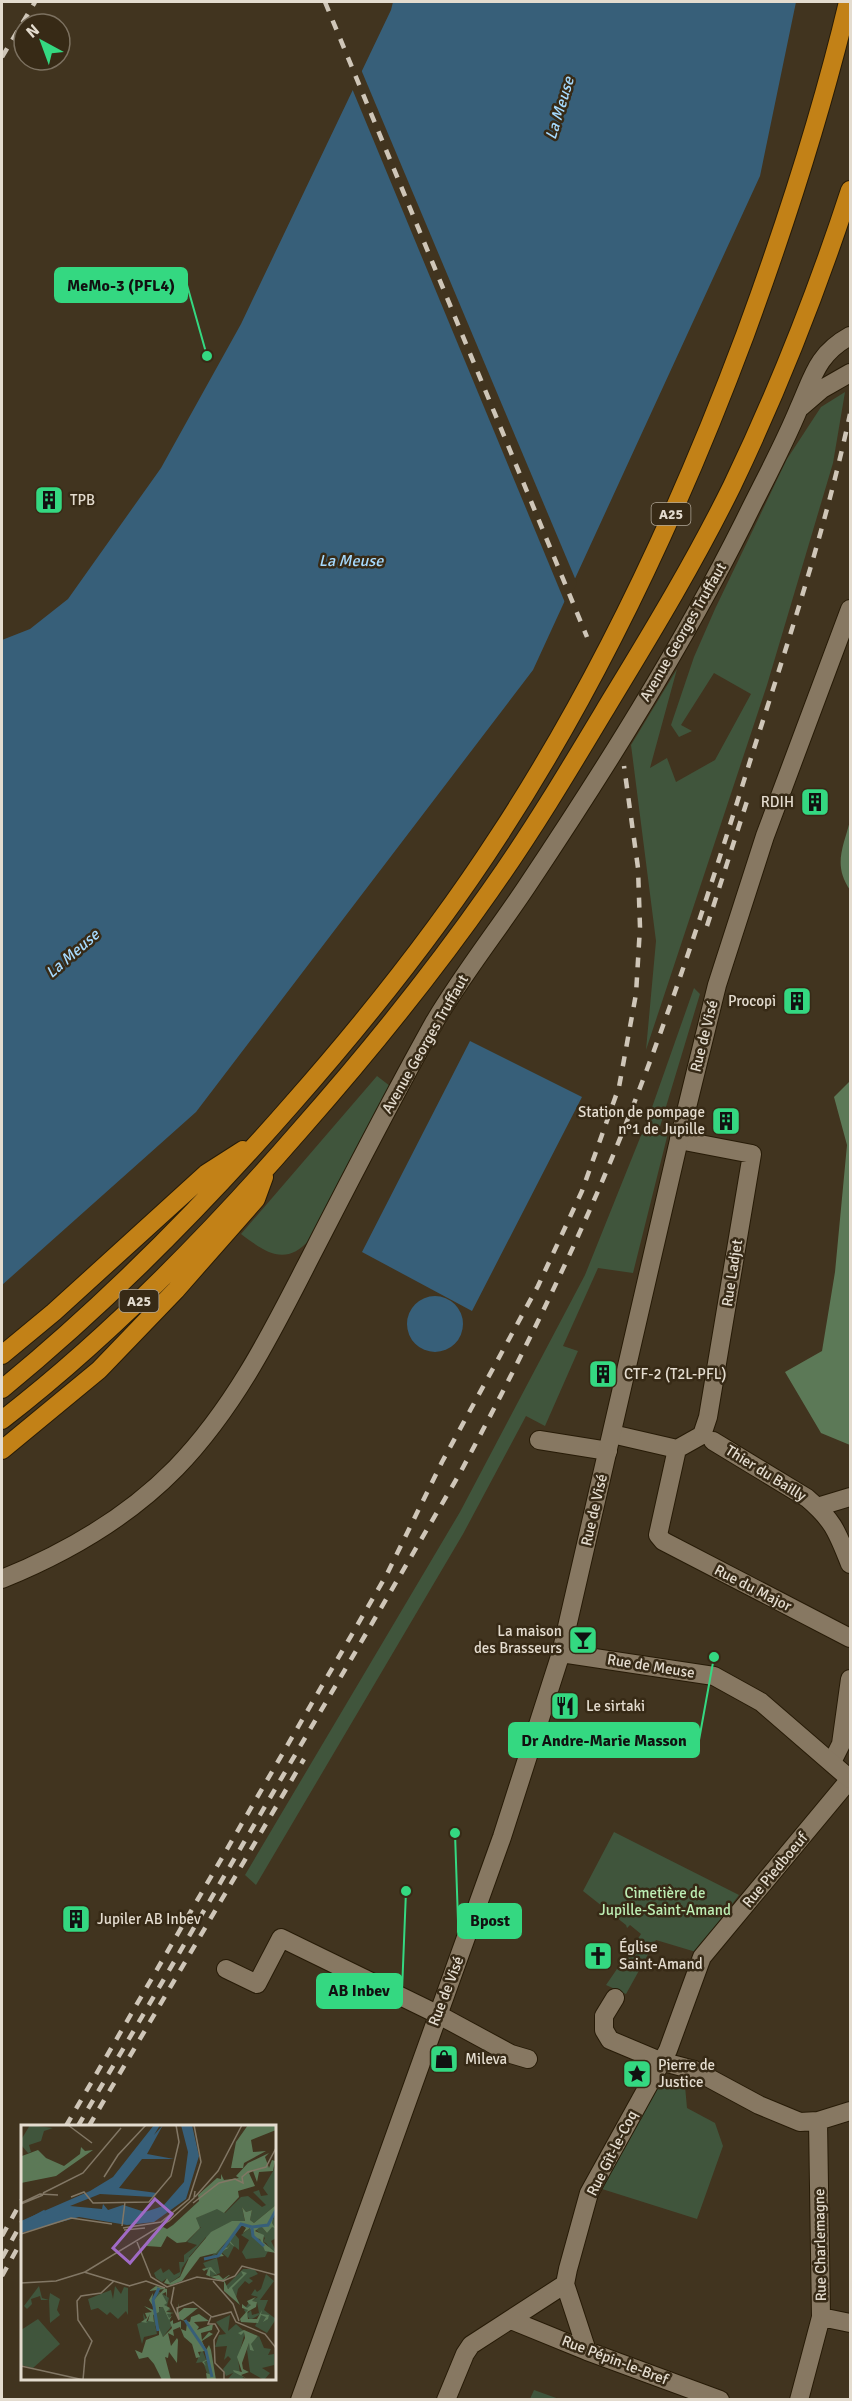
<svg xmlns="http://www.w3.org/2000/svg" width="852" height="2401" font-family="Signika,sans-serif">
	<rect width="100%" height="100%" fill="#41341f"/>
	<path fill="#40553c" d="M845,392L833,463L767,685L646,1050L656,941L631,745L677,669L650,768L667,758L676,782L715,760L751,694L714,673L681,725L692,731L679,737L671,725L694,657L715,609L787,459L821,407Z
		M694,988L700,994L659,1130L668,1133L633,1273L598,1268L563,1346L578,1351L545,1426L526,1416L463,1534L256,1885L245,1875L460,1512L585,1275L650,1113Z
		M377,1076L390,1086L310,1239C286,1267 266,1253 241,1234Z
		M614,1832L739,1895L696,1952L656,1940L626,1994L606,1985L641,1934L630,1925L627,1928L626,1925L583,1891Z
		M662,2076L685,2086L687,2108L715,2123L723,2146L697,2219L602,2189Z
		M534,2390L559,2399H530Z"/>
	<path fill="#5c7957" d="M850,821V890C833,865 843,848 850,821Z
		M850,1081V1445L821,1433L785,1372L822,1351L835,1272L847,1145L834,1097Z"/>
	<path fill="#375f79" d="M393,2H796L760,176L533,670L196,1112L2,1285V640L30,629L68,599L161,468L241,324L391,10Z
		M470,1041L582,1097L472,1311L362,1252Z
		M407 1324a28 28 0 1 1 56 0a28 28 0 1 1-56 0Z"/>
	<path fill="#41341f" d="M360,67L577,583L566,605L351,86Z"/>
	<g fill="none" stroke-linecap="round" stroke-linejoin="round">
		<g stroke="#271b07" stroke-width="20">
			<path id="street" d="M612,1434L677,1449L658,1535L663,1541L850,1638
				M539,1440L608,1451
				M713,1441L807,1498C834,1521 837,1532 850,1564
				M677,1449L702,1435L708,1417L752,1154L679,1140
				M817,1507L850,1497
				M832,1762L841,1744L850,1679
				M226,1969L257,1984L281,1938L437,2014L511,2054L528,2059
				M615,1998L604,2016V2030L610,2040L660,2061L694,2070L759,2105L800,2122L818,2121
				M821,2317L850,2323
				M511,2320L587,2351L720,2400
				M587,2351L565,2284L568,2269L589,2193L668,2050L702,1957L850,1779
				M446,2400L465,2354L471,2345L565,2284
				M799,2400L821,2317L818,2121L850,2111"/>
		</g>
		<g stroke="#271b07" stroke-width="20">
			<path id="secondary" d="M801,407L822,389L850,373
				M2,1579C66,1553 127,1518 176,1468C236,1406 273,1330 312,1254C352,1176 392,1098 435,1021C463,974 497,931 527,886C605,769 681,648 744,522C762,485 783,447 799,408C813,377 817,354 850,336
				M561,1653L714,1676L761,1702L850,1779
				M300,2400L502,1837L561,1653L679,1140L717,985L765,836L850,609"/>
		</g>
		<g stroke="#271b07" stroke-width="20">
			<path id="highway" d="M2,1355L54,1312L207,1173L243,1150
				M2,1389C107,1303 202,1207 292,1104C367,1019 438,930 500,834C601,679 680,509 745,335C785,226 821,115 848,2
				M2,1420C112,1335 210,1234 301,1129C368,1053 432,974 490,891C534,829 573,763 612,698C654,629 696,559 732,486C778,390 817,291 850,190
				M2,1450L99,1370L176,1290L256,1199L264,1177"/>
		</g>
		<use href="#street" stroke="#877862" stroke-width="18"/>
		<use href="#secondary" stroke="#877862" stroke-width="18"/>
		<use href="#highway" stroke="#c28117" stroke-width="18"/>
		<path stroke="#cfc6b8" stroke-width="4.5" stroke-dasharray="10 10" stroke-linecap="butt" d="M325,2L587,637
			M2,57L35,2
			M707,926L748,798
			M66,2126L387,1574L442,1462L538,1286L582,1191L619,1087L636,994L640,927L638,868L624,766
			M78,2126L460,1473C512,1376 561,1278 604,1177C662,1041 707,899 751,758C787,645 825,531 850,414
			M89,2126L304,1759
			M2,2236L22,2200
			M2,2258L22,2222
			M2,2276L22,2240"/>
	</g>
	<defs>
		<g id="building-square" transform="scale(1.5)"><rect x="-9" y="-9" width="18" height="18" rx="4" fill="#34d881" stroke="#372a16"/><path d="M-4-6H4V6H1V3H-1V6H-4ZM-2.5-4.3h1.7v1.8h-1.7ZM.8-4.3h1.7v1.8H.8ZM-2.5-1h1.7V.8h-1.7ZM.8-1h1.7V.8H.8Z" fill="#111"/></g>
		<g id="bar-square" transform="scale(1.5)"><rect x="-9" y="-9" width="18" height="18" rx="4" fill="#34d881" stroke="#372a16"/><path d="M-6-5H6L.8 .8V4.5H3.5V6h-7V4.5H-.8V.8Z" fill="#111"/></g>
		<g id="restaurant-square" transform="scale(1.5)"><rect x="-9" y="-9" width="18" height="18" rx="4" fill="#34d881" stroke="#372a16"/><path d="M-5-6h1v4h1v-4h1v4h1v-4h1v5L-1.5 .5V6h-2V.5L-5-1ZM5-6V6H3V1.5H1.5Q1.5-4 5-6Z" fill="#111"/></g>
		<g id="church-square" transform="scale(1.5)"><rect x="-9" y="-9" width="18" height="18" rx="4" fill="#34d881" stroke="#372a16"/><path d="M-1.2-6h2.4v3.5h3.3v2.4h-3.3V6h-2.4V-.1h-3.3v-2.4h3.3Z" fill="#111"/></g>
		<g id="shop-square" transform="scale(1.5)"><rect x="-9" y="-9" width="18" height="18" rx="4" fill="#34d881" stroke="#372a16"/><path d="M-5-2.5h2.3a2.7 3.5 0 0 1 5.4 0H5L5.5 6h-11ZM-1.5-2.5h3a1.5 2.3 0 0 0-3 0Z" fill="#111"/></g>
		<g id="sight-square" transform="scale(1.5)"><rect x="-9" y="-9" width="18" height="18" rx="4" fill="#34d881" stroke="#372a16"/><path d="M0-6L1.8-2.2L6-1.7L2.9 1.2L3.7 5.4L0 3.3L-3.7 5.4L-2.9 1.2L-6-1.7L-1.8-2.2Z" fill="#111"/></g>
	</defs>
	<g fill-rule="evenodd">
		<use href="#building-square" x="49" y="500"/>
		<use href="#building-square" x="815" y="802"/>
		<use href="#building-square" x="797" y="1001"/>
		<use href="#building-square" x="726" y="1121"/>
		<use href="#building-square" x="603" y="1374"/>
		<use href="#bar-square" x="583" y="1640"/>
		<use href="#restaurant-square" x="565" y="1706"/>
		<use href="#building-square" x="76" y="1919"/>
		<use href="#church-square" x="598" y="1956"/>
		<use href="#shop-square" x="444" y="2059"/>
		<use href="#sight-square" x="637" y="2074"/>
	</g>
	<g text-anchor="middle" stroke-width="5" stroke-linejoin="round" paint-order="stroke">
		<g fill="#372a16" stroke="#b0a798" stroke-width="1.5">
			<rect x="651.5" y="503" width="39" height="22" rx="4.5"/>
			<rect x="119.5" y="1290" width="39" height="22" rx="4.5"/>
		</g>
		<g font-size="14" font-weight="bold" fill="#e4dccf">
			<text x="671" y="519">A25</text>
			<text x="139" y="1306">A25</text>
		</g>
		<g font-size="15" fill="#e4dccf" stroke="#372a16" text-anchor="start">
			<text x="70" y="505">TPB</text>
			<text x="794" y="807" text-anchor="end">RDIH</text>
			<text x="776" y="1006" text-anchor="end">Procopi</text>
			<text x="705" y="1117" text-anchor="end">Station de pompage<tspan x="705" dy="17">n°1 de Jupille</tspan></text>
			<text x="624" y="1379">CTF-2 (T2L-PFL)</text>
			<text x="562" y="1636" text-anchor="end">La maison<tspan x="562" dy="17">des Brasseurs</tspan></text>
			<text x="586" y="1711">Le sirtaki</text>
			<text x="97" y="1924">Jupiler AB Inbev</text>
			<text x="619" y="1952">Église<tspan x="619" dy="17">Saint-Amand</tspan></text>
			<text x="465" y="2064">Mileva</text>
			<text x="658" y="2070">Pierre de<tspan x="658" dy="17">Justice</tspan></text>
		</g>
		<g font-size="15" fill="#e4dccf" stroke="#372a16">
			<text transform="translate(683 632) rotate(-60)" y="5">Avenue Georges Truffaut</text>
			<text transform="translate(704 1036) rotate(-76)" y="5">Rue de Visé</text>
			<text transform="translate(425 1044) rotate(-60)" y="5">Avenue Georges Truffaut</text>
			<text transform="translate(732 1273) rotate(-81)" y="5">Rue Ladjet</text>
			<text transform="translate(766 1473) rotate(32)" y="5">Thier du Bailly</text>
			<text transform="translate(594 1510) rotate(-77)" y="5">Rue de Visé</text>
			<text transform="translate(753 1588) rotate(27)" y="5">Rue du Major</text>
			<text transform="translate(651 1666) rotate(9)" y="5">Rue de Meuse</text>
			<text transform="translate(775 1870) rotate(-50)" y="5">Rue Piedboeuf</text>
			<text transform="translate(446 1991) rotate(-69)" y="5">Rue de Visé</text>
			<text transform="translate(612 2153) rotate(-63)" y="5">Rue Gît-le-Coq</text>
			<text transform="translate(820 2245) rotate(-91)" y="5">Rue Charlemagne</text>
			<text transform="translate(615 2360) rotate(21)" y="5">Rue Pépin-le-Bref</text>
		</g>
		<g font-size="15" fill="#bdeeb4" stroke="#372a16">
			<text x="665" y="1898">Cimetière de<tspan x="665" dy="17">Jupille-Saint-Amand</tspan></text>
		</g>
		<g font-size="16" font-style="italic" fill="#a6dafe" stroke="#372a16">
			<text transform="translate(559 108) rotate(-73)" y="6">La Meuse</text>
			<text x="351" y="566">La Meuse</text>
			<text transform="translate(72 953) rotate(-41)" y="6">La Meuse</text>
		</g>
	</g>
	<g transform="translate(21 2125)">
		<rect width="255" height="255" fill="#41341f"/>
		<path d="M9,0L32,3L23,6L20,16L8,20L10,27L7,28L1,21L0,26V15ZM255,41V80L233,98L229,95L231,85L225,87L221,82L224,97H210L194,106L203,112L196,113L198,116L189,126L185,112L168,132L173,135L167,134L161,143L159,151L149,158L146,153L141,157L135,153L133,148L140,143L142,148L148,144L153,150L159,147L158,137H163V130L176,120L166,117L180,102H176L175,93L196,83L204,88L220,72L227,71L241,82L245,80L232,67L238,65L240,71L247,70L242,63ZM255,88V113L250,116L255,126H252L244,124V119L246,122H248L245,118L242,117L244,113L234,104L240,101L246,108ZM229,103L233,113L239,114L247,126L244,132L225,134L221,127L228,115L220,110ZM213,108L218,114V125L213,121L207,133L200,127L188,133L208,116ZM196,133L199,148L190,152L182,138ZM222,144H233L237,149L228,153L232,156L228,159L224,156L217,164L215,173L210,164L204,162ZM245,149L253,156L239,175H247L243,185L255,194L246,208L234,201L240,189L229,195L223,185L229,176L230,180L227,183V188L230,185L231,190L238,188L236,177L230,176L237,172L230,170L234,164L236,167L240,164ZM18,161L21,173L28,175L29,168L39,174L36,185L39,190L29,198L28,175H20L19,171L10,174L11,179L6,184L3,181ZM94,161L100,169L103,162L107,163V190L105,186L97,194L89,187L86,190L77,183L70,185L67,174L90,165L92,174ZM138,163L137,166L148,173L146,181L150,185L145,187L150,188L149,198H153L142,212L134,200L136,209L123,212L121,219L116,199L123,196L122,188L126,196H133L132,189L144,178L130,176ZM209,190L207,206L215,199L224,207L217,233L219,249L224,255L207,254L212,248L205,251L202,244L210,234L207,231L203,235L206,221L194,222L198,210L205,209L195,197ZM17,194L39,219L12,243L0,240V205ZM234,210L231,216L238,211L243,223L250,224L247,230L253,229L254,247L253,240L241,243L249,248L243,255L229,247L226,225L229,213ZM181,224L191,250L187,251L182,237L175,238Z" fill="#40553c"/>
		<path d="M227,0H255V5L230,15L232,27L245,26L223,38L222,43H210L215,17ZM60,22L64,26L72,25L35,51L0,58L1,31L17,25L25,33L43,41L59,29ZM248,28L244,32L248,43L251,35L254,36L252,46L238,47L236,57L232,46L228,48L234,61L217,66L218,72L203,88L196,84L175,93L179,103L165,117L156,118L146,111L140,122L126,121V116L142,102L146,104L152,100L178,76L177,70L196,53L200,54V49L203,55L218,53L215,51L227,38ZM255,80L251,98L254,103L251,102L246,108L240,101L234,106L243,110L242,117L255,128L244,126L239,114L233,113L229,103L222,108L225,103L220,99L209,116L214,122L210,119L206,124H205L200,128L203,131L182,134L196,131L205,122L206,123L210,119L207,115L195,128L179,132L161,156L150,160L143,158L146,153L149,158L159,152L168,133L190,107L211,96H224L221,82L225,87L231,85L229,95L233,98ZM190,142L196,150L189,145V152L198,150L202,154L208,150H209L203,155L207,164L222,150L220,146L226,148L211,163L219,180L203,166V157L185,150L188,143L183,146L181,144ZM135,161L146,164V174L145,167L141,169L146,178L143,180L149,183L145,187L153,188L146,189L148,193L151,191L148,195L142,182H138V187L132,190L133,197L127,196L129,189L125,197L127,198L120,197L126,193L124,188L131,187L123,181L135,186L128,175L132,168L131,177L143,164L128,166ZM235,172L231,176L236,177L235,182L226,187L227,194H236L241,185L240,189L248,190L247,194L242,197L245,192L240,190L237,198L220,197L219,194L227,185L221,183V188V179L226,183L230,180L224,177L228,179L226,176ZM158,178L157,188L163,183H177L162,195L169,197L170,192L178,189L188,196L173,197L178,202L176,205L192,199L191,205L180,208L181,215L188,207L192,209L181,216L185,225L188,220L190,225L195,255H186L185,248L191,250L187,235L183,237L185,241L181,237L187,234L184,226L177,227L179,232L175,233L171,219L163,212L159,202L152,205L153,211L147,208L150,221L156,213L157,215L156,238L148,227L147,233L144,232L150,255H141L133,239L127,232L118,234L114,225L121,228L125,215L138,210V203L142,212L151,203L149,197L152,195V199L160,196V204L165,206L166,197L158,194L155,189ZM223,205L237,211L230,219L233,226L229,225L228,218L221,238L222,244L228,247L220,250L226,254L213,247L212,245L221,247L216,232L224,213L223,207L220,210L217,208Z" fill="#5c7957"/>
		<path d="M133,0H139L133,10L142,0L126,29L153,34H121L98,63L136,68L132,72L79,69L49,81L81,84L82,79L87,85L102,80L124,87L142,81L163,57L167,27L160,0H171L178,31L165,74L133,97L106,100L58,92L0,108V96L69,66L92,52Z" fill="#375f79"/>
		<path fill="none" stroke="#375f79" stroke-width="3" d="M0,99L24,86M231,102L247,100L255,85M231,103L232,111L243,121M183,134L197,131L220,99L231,102M164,195L185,226L191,252M137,206L132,175L138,163"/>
		<path fill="none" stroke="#827765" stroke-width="1.5" d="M47,0L71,18M83,52L97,30L125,0M22,68L62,48L100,3M50,72L63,67L72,78L128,77L150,51L158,17L155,0M174,72L197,46L221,0M0,78L19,69L37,70M172,78L198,58L214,54L222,58L221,52L227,47L245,42L255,23M0,79L22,70M101,101L104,77M102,103L140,97L168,74L180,37L173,0M103,105L124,103M0,109L50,93L91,99M116,117L130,152L146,162L176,152L202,156L214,151L221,141L255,150M63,147L109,161M192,156L212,179L218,196M0,158L35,156L64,147L148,96L173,73L174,66M108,161L125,156L144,163M153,162L150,178L158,195L156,183L172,177L191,192M190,192L187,199H194L198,206L193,215L194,238L203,247V255M191,192L210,187L215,197L244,209L255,223M0,241L63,255M62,255L64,233L71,216L57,195L56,176L60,171L80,168L93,156"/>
		<path fill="#a06ac5" fill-opacity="0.15" stroke="#a06ac5" stroke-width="3" d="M134,74L151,89L109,138L92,123Z"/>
		<rect width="255" height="255" fill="none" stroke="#e4dccf" stroke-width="3"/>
	</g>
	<path fill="none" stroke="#34d881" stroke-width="2" d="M207 356L187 285M714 1657L699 1740M455 1833L458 1921M406 1891L402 1991"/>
	<g fill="#34d881" stroke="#372a16" stroke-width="2">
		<circle cx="207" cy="356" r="6"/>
		<circle cx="714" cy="1657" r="6"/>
		<circle cx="455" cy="1833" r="6"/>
		<circle cx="406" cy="1891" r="6"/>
	</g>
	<g fill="#34d881" stroke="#34d881" stroke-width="2">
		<rect x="55" y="268" width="132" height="34" rx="6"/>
		<rect x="509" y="1723" width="190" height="34" rx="6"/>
		<rect x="458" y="1904" width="63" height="34" rx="6"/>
		<rect x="317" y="1974" width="85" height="34" rx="6"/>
	</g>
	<g font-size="16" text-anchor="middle" font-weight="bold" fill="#111">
		<text x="121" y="291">MeMo-3 (PFL4)</text>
		<text x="604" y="1746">Dr Andre-Marie Masson</text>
		<text x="490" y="1926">Bpost</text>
		<text x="359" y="1996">AB Inbev</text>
	</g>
	<rect width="852" height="2401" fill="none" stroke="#e4dccf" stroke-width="6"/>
	<g transform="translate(42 42) rotate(319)"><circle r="28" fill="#372a16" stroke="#7c7160" stroke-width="1.5"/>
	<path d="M0-4.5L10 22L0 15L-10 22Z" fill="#34d881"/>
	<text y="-9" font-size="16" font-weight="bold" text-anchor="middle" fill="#e4dccf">N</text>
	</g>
</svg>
